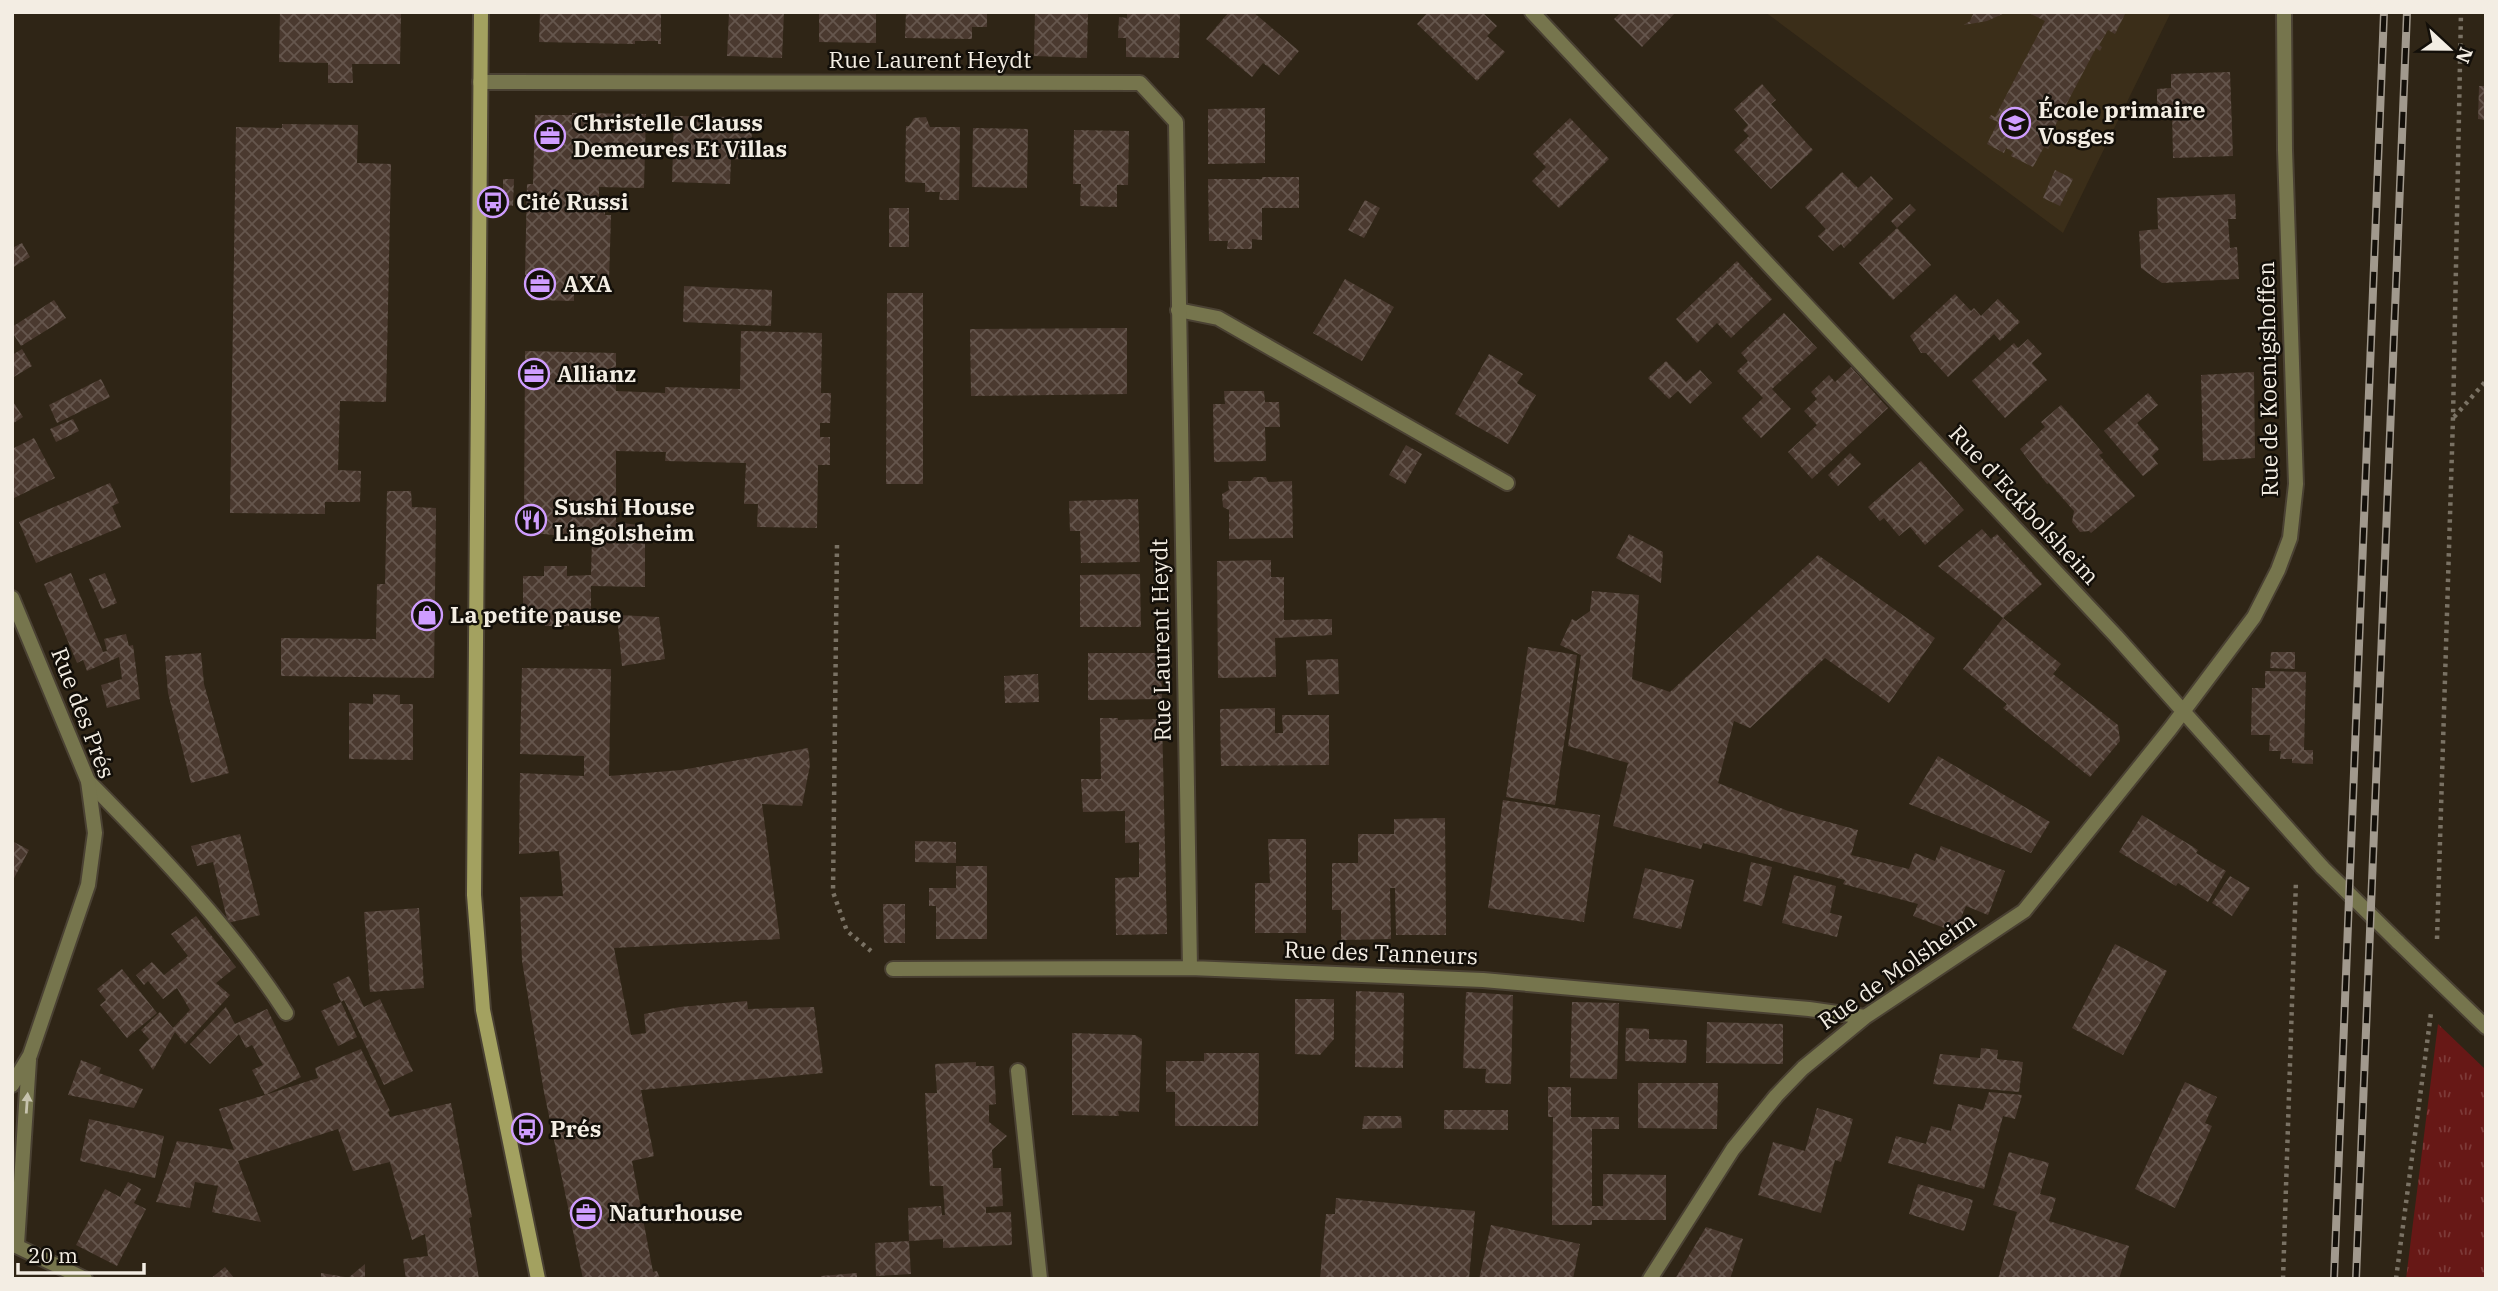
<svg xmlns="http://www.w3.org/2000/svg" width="2498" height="1291" font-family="'IBM Plex Serif',serif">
	<defs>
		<pattern id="grass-tufts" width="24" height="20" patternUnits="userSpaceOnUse" patternTransform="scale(1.75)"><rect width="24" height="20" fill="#671816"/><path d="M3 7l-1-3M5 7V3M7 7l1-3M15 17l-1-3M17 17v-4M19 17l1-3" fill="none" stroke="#7d3a38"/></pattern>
		<pattern id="building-cross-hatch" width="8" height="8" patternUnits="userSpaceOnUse" patternTransform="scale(1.75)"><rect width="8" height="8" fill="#4a392f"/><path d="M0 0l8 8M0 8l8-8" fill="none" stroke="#65564d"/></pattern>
	</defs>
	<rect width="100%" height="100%" fill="#2f2516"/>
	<path fill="#3b2e19" d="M1765,12H2171L2063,233Z"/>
	<path fill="url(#grass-tufts)" d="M2438,1024L2486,1070V1279H2406Z"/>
	<path fill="url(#building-cross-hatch)" d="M280,12H401L400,64H352L353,83H328V63L279,62Z
		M540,12H661V44H658V41H635V44L539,42Z
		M729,12H784L782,58L727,56Z
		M819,12H876V43L819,42Z
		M906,12H987V27H972V39L905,38Z
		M1035,12H1088L1087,58L1034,56Z
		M1127,12H1180L1179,58L1126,57V38H1118L1119,17L1127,18Z
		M1229,12H1253L1299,51L1279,75L1263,63L1252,77L1206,39Z
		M1428,12H1482L1497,26L1487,36L1505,52L1477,81L1417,24Z
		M1621,12H1676L1642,47L1614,19Z
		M1974,12H2007L1987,21L1964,25L1970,21Z
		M2027,12H2126L2115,34L2108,30L2099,45L2102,47L2100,51L2096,48L2046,143L2050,145L2048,149L2044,147L2033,167L2011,156L2013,152L2006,148L2004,153L1987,144L1998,122L1989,118L1991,115L1995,117L2045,21Z
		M2230,72L2233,156L2173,158L2172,109H2157V89L2171,88V74Z
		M1762,84L1776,100L1771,104L1813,150L1771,189L1734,150L1749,136L1743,130L1748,125L1734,109Z
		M2479,86H2486V120L2478,119Z
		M1265,108V163L1208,164V109Z
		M572,113L646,114L644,188L599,187V203H605V215H611L609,281L574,280V301L531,300L532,275H525L527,184H533L535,115H572Z
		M674,116L732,117V125H752L751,160L731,159L730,184L672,182Z
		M926,117L930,127H960L959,200H939L940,192H925V183L905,182L906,126H909L914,118Z
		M1570,118L1609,159L1559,208L1532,181L1546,167L1533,154Z
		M282,124L358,125L357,163L391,164L386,402L340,401L338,470L361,471L360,502H325V514L230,513L236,127L282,128Z
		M973,128L1028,129L1027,188L972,187Z
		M1074,130L1129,131L1128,185H1117V207L1080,206L1081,184H1073Z
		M2055,170L2073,179L2060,206L2043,198Z
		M1842,172L1858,188L1871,176L1893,199L1844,248L1841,244L1833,251L1818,236L1826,229L1805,207Z
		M1262,177H1299V208H1262V240L1252,239V249H1227L1228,241H1209L1208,179H1262Z
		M503,179H514L513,206L503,205Z
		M2235,194L2236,219H2228L2230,248L2237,247L2239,279L2162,283L2141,268L2139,231L2158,229L2157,198Z
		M1365,200L1380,208L1364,238L1348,230Z
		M1910,204L1916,210L1897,228L1931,265L1893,300L1859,263L1897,228L1891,221Z
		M889,208H909V247H889Z
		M22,243L30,257L12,268V248Z
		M1737,261L1772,299L1731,338L1717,323L1697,343L1676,319Z
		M1345,279L1394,307L1362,361L1313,333Z
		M684,286L772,290L771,326L683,322Z
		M887,293H923V484H886Z
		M1955,294L1971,311L1974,308L1981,316L1998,299L2020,322L2000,341L1994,334L1948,377L1926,353H1921L1910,336Z
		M54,300L66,318L21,346L12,332V327Z
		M1784,313L1817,348L1772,389L1791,409L1761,438L1742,418L1763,398L1737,371L1748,361L1741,353Z
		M1127,328V394L971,396L970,329Z
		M741,331L822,333L821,393H831L830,423H820V437H830V465H818L817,528L757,527L758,504H744L746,463L665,461L666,452L616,451V522L645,526V587L591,586V614H569V626H545V614H523V576H544V566H567V576L591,575L592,539L524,532L525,351L616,353V391L665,393V387L740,389Z
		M2028,339L2042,354L2032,363L2047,380L2005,418L1972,381L2014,343L2018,348Z
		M22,349L32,366L12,378V355Z
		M1489,354L1523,374L1517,383L1536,395L1508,444L1455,414Z
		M1666,361L1686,382L1700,370L1712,383L1690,404L1678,391L1669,399L1648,378Z
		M1851,367L1888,408L1812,479L1788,452L1817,425L1804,411L1817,399L1811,392L1829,375L1835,382Z
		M2254,372L2255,458L2203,461L2201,375Z
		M101,379L110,397L57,423L49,405Z
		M1224,391H1264L1265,402H1279L1280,427H1265L1266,461L1214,462L1213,404H1225Z
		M2148,393L2158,405L2137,423L2159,449L2152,456L2158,464L2143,476L2104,431Z
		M12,400L23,417L12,424Z
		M2061,405L2103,453L2099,455L2135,496L2091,533L2089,531L2080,532L2072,522L2074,511L2049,483L2047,484L2020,449L2045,427L2041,422Z
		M73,419L79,431L56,442L50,429Z
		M34,438L55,478L12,499V449Z
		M1406,445L1422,454L1405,484L1389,475Z
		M1850,453L1861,464L1838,486L1828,475Z
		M1921,461L1964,510L1925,545L1910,527L1899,536L1884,518L1880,521L1868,507Z
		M1254,477H1266L1268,482L1292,481L1293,538L1229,539V510L1223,507L1222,494L1229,490L1228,481H1251Z
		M110,483L119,503L112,506L121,527L36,563L19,522Z
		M387,491H411L412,507L436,508L434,678L281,676V638L376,639L377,584H385Z
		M1138,499L1140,562L1081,563L1080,531H1070L1069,501Z
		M1982,529L1991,539L1997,534L2042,584L2003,618L2061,664L2053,674L2118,725L2120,741L2090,777L2003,708L2007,704L1963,669L2003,618L1938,566Z
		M1629,534L1663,552L1661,583L1616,558Z
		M1818,555L1935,638L1889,703L1825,658L1750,728L1734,721L1718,783L1788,811L1858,830L1851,855L1909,869L1915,853L1935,861L1941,846L2005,871L1988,915L1966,906L1955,932L1913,916L1918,904L1843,884L1845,880L1703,843L1701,849L1613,826L1628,763L1568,746L1581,655L1560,645L1572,619L1576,621L1590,611L1592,591L1639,595L1632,679L1670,692Z
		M1271,560V577H1284V620L1332,619V635L1275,638L1276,677L1218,678L1217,561Z
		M71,573L103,652L107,651L104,639L126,634L129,646L133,645L140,699L107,708L101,685L122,679L119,657L87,671L83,660L77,663L44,584Z
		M105,573L117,603L102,609L89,579Z
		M1140,574L1141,627H1080V575Z
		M617,615L659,617L665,659L622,666Z
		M1528,647L1577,655L1555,805L1506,797Z
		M2271,652H2295V669L2270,668Z
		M201,653L204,684L229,773L191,783L168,693L165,656Z
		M1088,653H1161L1162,699L1088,700Z
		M1338,659L1339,694L1308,695L1306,660Z
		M522,668L611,669L609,776L681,770L808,748L810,765L802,806L762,804L780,939L614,948L631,1035L646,1033L644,1014L680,1007L747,1001L748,1009L814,1007L823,1073L641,1090L654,1156L632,1161L653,1272L657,1271L660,1279H583L544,1092L522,961L520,897L563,896L559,851L519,854L520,773L584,776V756L520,754Z
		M2265,671L2306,672L2304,750H2313V764L2292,763V759H2280L2281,751H2269L2270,735H2251L2252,688H2265Z
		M1038,674L1039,702L1005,703L1004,676Z
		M373,694L400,695V704H413V760L349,759V703L373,704Z
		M1275,708V733H1283L1282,715H1329V765L1221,766L1220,709Z
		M1100,718H1118V720L1162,719L1167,934L1116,935L1115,878L1139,877V842L1125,843V811L1083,812L1081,779H1101Z
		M1938,756L2050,822L2031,853L1909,804Z
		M1503,800L1600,815L1584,922L1488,908Z
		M2142,815L2198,850L2196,853L2226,871L2208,902L2178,883L2176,886L2119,852Z
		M1445,818L1446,935H1396L1395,888H1390L1391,939L1341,940V910H1332V863H1358V834H1394V819Z
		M240,834L260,915L228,923L213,862L197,866L191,846Z
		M1268,839H1306V933H1255V883H1270Z
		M12,841L29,850L12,882Z
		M915,841L956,842V863L915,862Z
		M1751,862L1772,867L1762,906L1743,901Z
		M956,866H987V939H936V906H929V888H956Z
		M1645,868L1694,880L1681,929L1633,918Z
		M1794,875L1836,886L1830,913L1842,916L1837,937L1782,923Z
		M2230,876L2250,888L2232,916L2212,903Z
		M883,904H905V943H884Z
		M419,908L424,988L370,992L364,912Z
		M196,916L236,967L216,983L230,995L185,1044L175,1032L153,1070L139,1050L149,1039L141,1030L160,1012L173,1028L190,1010L177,988L163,999L148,981L144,985L136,975L152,962L164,975L188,956L171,934Z
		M2115,944L2167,971L2123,1055L2072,1028Z
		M122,969L157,1013L127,1038L100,1005L106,1000L97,989Z
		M349,976L364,1007L380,999L413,1071L384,1085L344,1000L341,1002L357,1037L338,1046L321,1011L341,1002L333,984Z
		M1356,991L1404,993L1403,1068L1355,1067Z
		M1466,992L1513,995L1511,1084L1485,1083L1486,1069L1463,1068Z
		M1295,999H1334V1039L1320,1055L1295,1054Z
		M1572,1002L1619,1003L1617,1079L1570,1078Z
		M226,1007L235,1024L267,1009L301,1077L265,1095L318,1078L315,1068L361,1049L390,1111L388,1112L390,1117L451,1103L472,1217L469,1218L479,1279H406L403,1259L428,1256L425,1234L412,1240L390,1162L353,1171L338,1129L238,1161L261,1222L212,1212L218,1186L195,1182L190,1208L156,1202L177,1141L234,1150L219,1109L265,1095L252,1070L263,1065L252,1045L246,1048L239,1034L210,1064L190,1044Z
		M1707,1022L1783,1024V1064L1706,1063Z
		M1626,1028L1649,1029V1039L1687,1040L1686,1063L1625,1061Z
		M1072,1033L1135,1035L1142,1039L1139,1112L1118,1111L1119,1116L1072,1115Z
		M1981,1048L1998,1050L1997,1059L2023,1062L2019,1092L1933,1084L1940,1054L1980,1058Z
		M1204,1053H1259L1258,1126H1175V1092H1166V1061H1204Z
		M81,1060L101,1068L99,1073L143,1089L134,1108L68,1095Z
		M976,1062V1066H994L996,1104L989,1105V1122L1007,1136L992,1150L993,1168H1001L1003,1206L986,1207V1213L1011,1212L1012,1245L943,1248V1239L909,1241L911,1274L876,1276L875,1243L909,1241L908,1208L941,1206L942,1215H945L943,1186H930L925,1093H937L935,1064Z
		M2185,1082L2217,1097L2205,1123L2212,1126L2175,1208L2135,1189Z
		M1638,1083H1718L1717,1129L1638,1128Z
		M1548,1087H1571V1117H1619V1129H1592V1206H1603V1174L1666,1175V1220H1592V1225H1552L1553,1117H1548Z
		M1989,1092L2022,1095L2015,1119L2003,1116L1984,1189L1888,1163L1896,1136L1926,1144L1931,1126L1951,1131L1958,1104L1983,1110Z
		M1817,1108L1853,1119L1841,1162L1835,1160L1821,1213L1758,1195L1773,1142L1805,1151Z
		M1444,1110H1508V1130L1444,1129Z
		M1364,1116H1401L1402,1128L1362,1129Z
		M89,1119L164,1136L155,1178L80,1161Z
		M2009,1152L2049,1163L2040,1194L2056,1198L2049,1221L2129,1246L2119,1279H1998L2017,1212L1993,1205Z
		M128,1182L141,1189L134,1203L146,1209L117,1266L76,1245L105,1189L120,1197Z
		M1918,1184L1973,1200L1964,1231L1909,1214Z
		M1336,1198L1475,1211L1469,1279H1320L1326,1214H1335Z
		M1491,1225L1580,1244L1573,1279H1479Z
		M1706,1227L1743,1239L1730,1279H1675Z
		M365,1264V1279H347Z
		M225,1267L235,1279H210Z
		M321,1273L345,1277V1279H321Z
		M857,1273V1279H821V1276Z"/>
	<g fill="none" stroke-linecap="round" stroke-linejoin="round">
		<g stroke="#4a4133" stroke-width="18">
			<path id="lane" d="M1178,310L1218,318L1507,483
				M88,781C157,851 233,930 286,1013
				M2322,867L2398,942
				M1018,1071L1040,1279"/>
		</g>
		<g stroke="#4a4133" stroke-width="18">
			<path id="street" d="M1532,12L2116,636L2322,867
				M480,82L1140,83L1176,122L1190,968
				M12,598L88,781L95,833L88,885L30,1055L12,1085
				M2398,942L2486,1027
				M893,969L1190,968L1483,980L1809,1009L1865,1017
				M12,1244L85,1279
				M17,1244L29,1060
				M1650,1279L1733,1149L1776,1096L1803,1068L1865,1017L2024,911L2170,729L2254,617L2278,570L2290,538L2296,484L2285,150L2284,12"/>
		</g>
		<g stroke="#4a4133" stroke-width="18">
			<path id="secondary" d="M481,12L474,895L483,1010L538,1279"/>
		</g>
		<path stroke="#7a7264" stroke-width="4.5" stroke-dasharray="3.5 5" stroke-linecap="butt" d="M2454,417L2486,381
			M837,545L833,892L847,931L871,951
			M2437,939L2453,418L2461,12
			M2283,1279L2296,880
			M2396,1279L2431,1013"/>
		<use href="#lane" stroke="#76754d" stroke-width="14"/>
		<use href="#street" stroke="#76754d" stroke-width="14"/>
		<use href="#secondary" stroke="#a3a160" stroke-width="14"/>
		<g stroke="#a1998d" stroke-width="8">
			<path id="rail" d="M2334,1279L2384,12
				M2356,1279L2407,12"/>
		</g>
		<use href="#rail" stroke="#130f09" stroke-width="5" stroke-dasharray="16" stroke-linecap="butt"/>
	</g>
	<defs><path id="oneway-solid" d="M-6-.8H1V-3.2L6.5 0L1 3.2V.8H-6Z" transform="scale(1.75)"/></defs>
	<use fill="#c7c3ae" href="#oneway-solid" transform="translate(27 1103) rotate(-86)"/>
	<defs>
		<g id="school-ring" transform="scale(1.575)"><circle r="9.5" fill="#130f09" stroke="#cf9dff" stroke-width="1.5"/><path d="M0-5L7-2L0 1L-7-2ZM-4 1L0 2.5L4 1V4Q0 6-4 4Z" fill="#cf9dff"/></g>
		<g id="office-ring" transform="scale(1.575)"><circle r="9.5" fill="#130f09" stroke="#cf9dff" stroke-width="1.5"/><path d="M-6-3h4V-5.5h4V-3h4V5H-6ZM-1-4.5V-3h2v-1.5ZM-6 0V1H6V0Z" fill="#cf9dff"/></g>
		<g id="bus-ring" transform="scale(1.575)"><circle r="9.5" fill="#130f09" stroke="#cf9dff" stroke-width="1.5"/><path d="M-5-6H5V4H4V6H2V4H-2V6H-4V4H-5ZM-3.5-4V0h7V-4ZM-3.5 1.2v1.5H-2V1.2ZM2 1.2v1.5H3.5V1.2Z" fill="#cf9dff"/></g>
		<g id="restaurant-ring" transform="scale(1.575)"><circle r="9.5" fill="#130f09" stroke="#cf9dff" stroke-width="1.5"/><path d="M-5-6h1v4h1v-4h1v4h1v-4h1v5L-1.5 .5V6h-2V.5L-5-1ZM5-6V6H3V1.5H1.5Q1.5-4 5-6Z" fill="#cf9dff"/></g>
		<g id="shop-ring" transform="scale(1.575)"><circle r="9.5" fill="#130f09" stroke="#cf9dff" stroke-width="1.5"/><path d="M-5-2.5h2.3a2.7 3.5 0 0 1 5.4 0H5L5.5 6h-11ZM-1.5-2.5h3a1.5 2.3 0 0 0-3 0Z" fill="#cf9dff"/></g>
	</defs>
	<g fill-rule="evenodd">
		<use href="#school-ring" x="2015" y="123"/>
		<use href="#office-ring" x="550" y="136"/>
		<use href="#bus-ring" x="493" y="202"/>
		<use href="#office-ring" x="540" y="284"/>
		<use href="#office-ring" x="534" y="374"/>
		<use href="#restaurant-ring" x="531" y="520"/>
		<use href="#shop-ring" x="427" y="615"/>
		<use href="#bus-ring" x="527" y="1129"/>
		<use href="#office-ring" x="586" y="1213"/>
	</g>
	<g text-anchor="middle" stroke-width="5" stroke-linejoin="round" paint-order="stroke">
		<g font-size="23" fill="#f3ede3" stroke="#130f09">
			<text x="930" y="68">Rue Laurent Heydt</text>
			<text transform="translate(2268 379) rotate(-91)" y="8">Rue de Koenigshoffen</text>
			<text transform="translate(2024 505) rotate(47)" y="8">Rue d'Eckbolsheim</text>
			<text transform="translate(1161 640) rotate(-91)" y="8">Rue Laurent Heydt</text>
			<text transform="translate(83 713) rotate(69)" y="8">Rue des Prés</text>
			<text transform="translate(1381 953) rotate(2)" y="8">Rue des Tanneurs</text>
			<text transform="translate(1897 971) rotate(-35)" y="8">Rue de Molsheim</text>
		</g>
		<g font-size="23" font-weight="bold" fill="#f3ede3" stroke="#130f09" text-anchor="start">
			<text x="2038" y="118">École primaire<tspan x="2038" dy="26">Vosges</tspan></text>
			<text x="573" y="131">Christelle Clauss<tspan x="573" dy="26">Demeures Et Villas</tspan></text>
			<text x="516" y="210">Cité Russi</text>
			<text x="563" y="292">AXA</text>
			<text x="557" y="382">Allianz</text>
			<text x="554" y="515">Sushi House<tspan x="554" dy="26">Lingolsheim</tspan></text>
			<text x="450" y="623">La petite pause</text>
			<text x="550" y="1137">Prés</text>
			<text x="609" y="1221">Naturhouse</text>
		</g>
	</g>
	<rect width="2498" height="1291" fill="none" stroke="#f3ede3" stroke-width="28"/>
	<g transform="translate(2449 49) rotate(112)" stroke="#130f09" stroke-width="5" paint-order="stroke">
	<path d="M0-5L12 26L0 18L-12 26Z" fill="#f3ede3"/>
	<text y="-10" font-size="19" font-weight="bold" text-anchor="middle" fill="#f3ede3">N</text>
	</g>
	<path d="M18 1263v10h126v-10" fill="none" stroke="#f3ede3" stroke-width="3.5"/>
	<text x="28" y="1263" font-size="21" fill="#f3ede3" stroke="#130f09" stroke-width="5" paint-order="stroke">20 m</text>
</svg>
